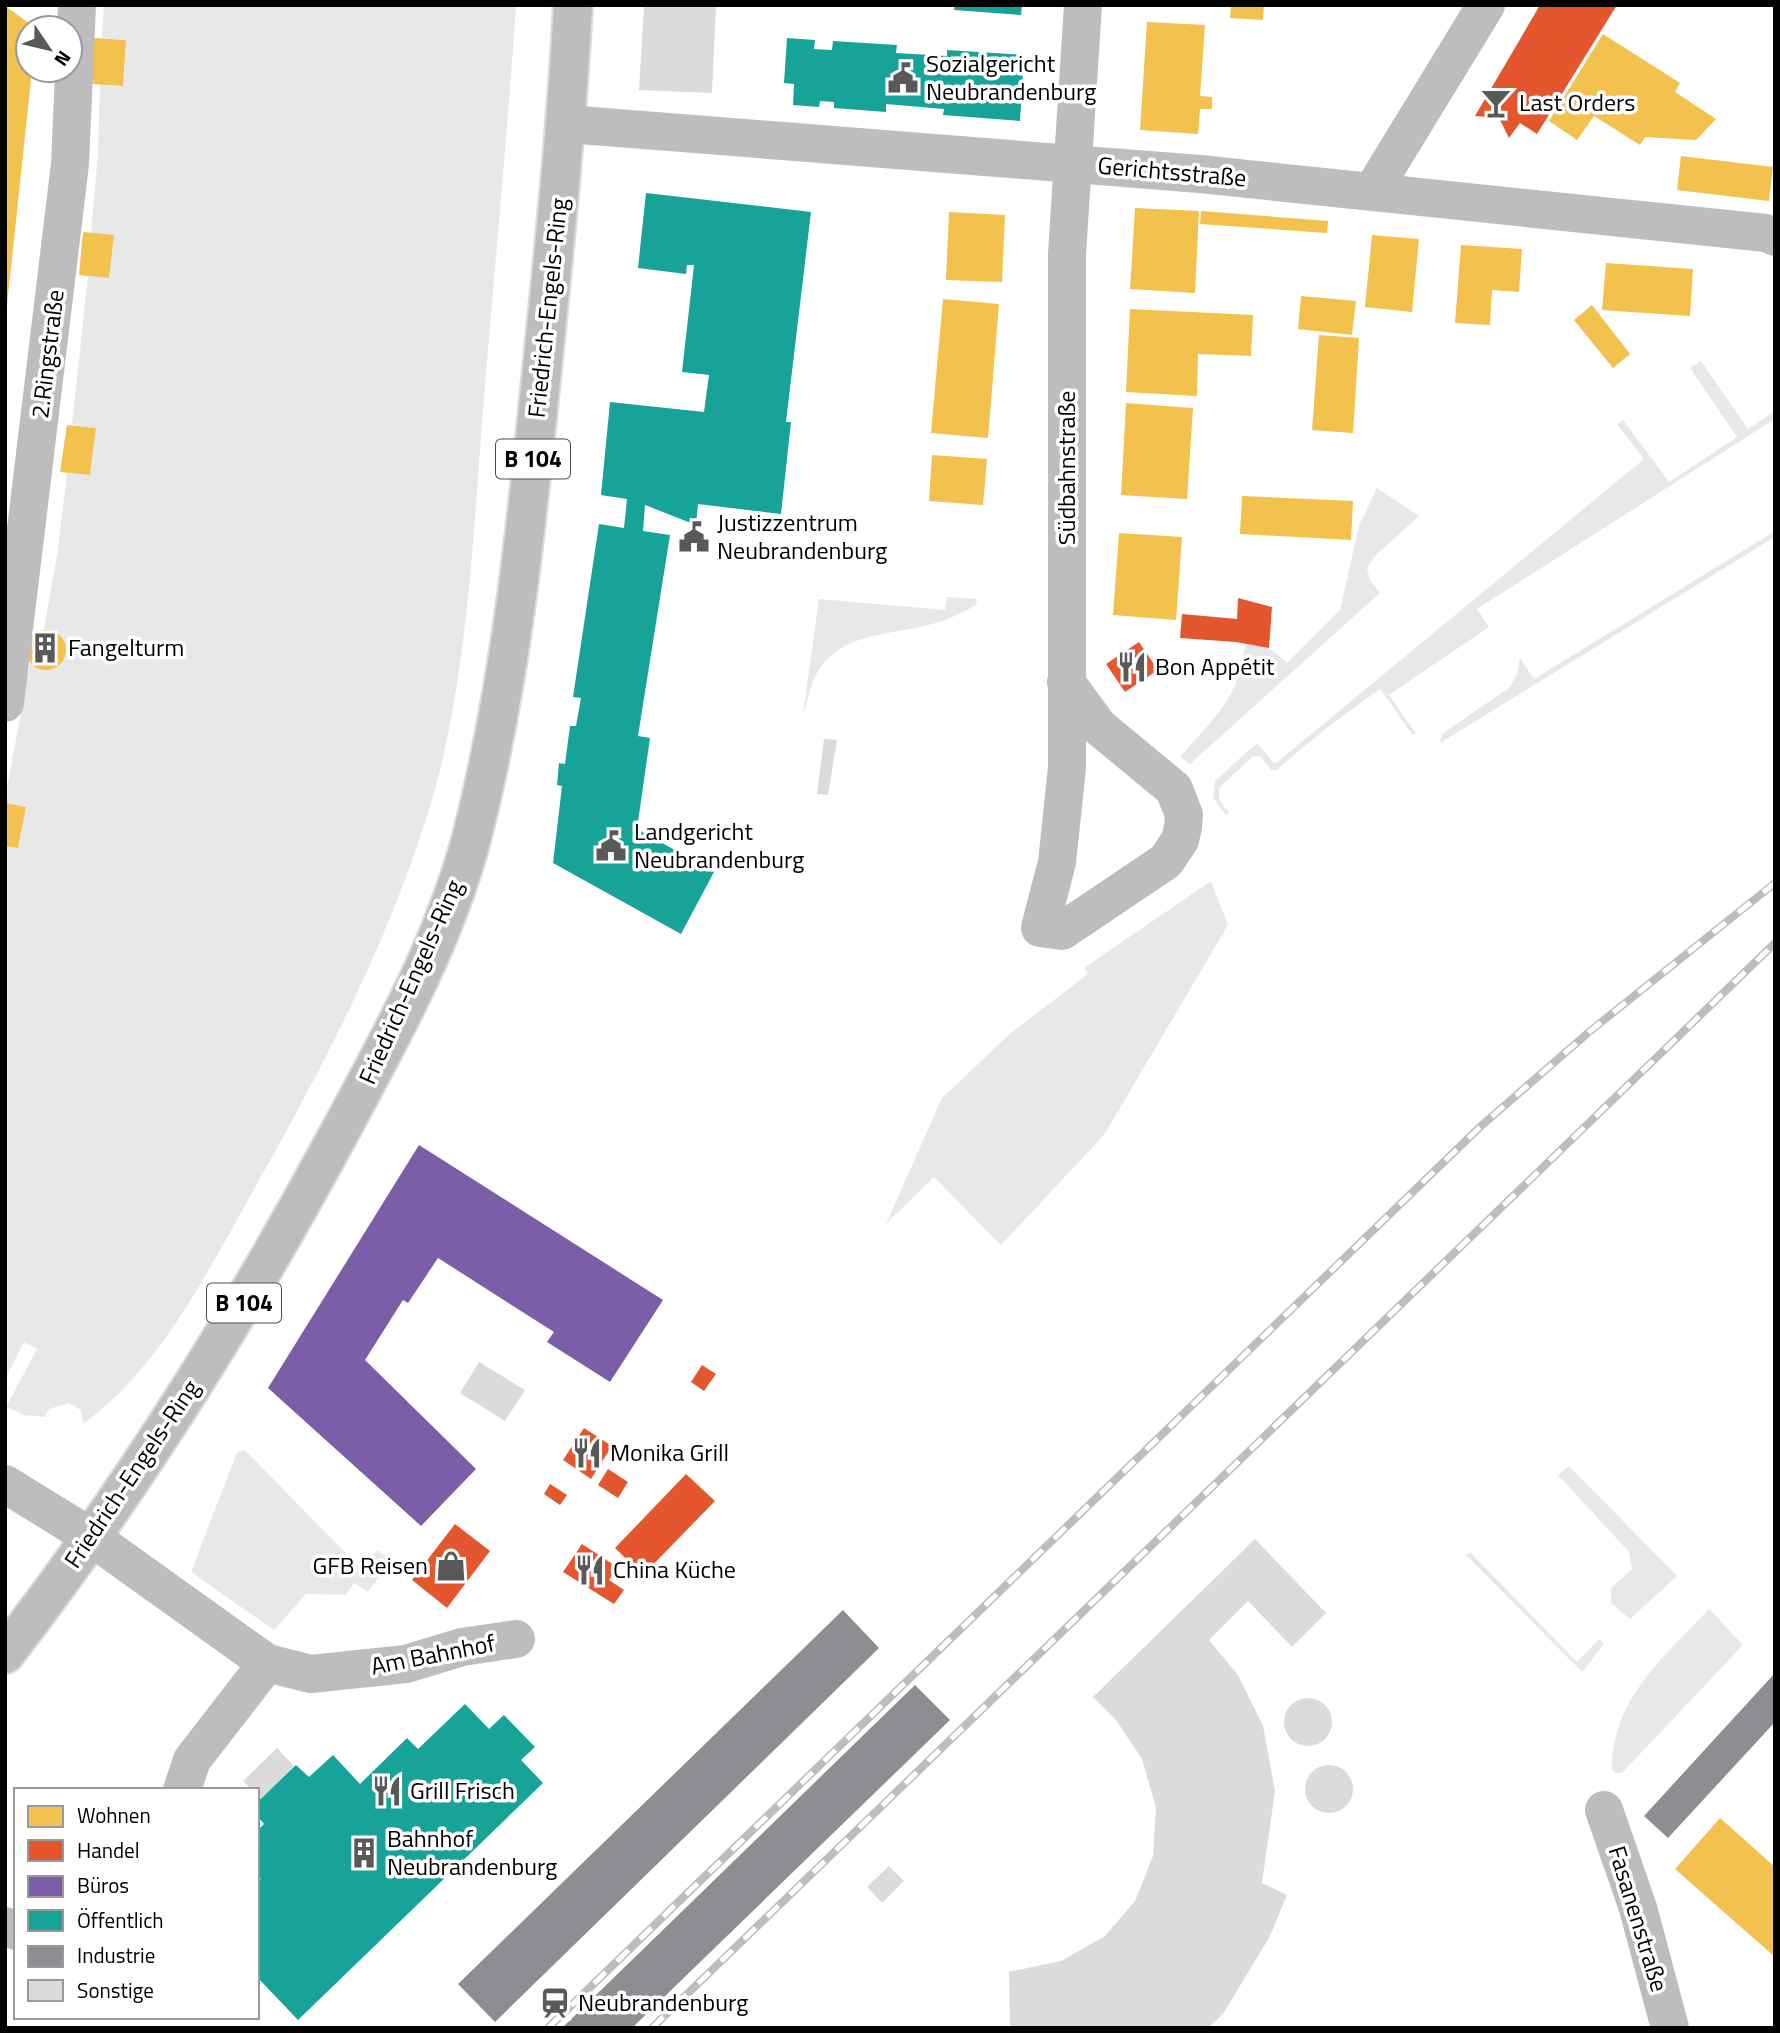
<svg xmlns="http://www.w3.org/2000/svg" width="1780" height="2033" font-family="'Titillium Web',sans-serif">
	<rect width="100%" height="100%" fill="#fff"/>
	<path fill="#e8e8e8" d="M104,5H516C507,140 494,275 483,409C473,540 467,685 429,810C387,945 322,1069 253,1191C206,1274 161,1367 83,1424L81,1410L69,1403L49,1409L45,1417L24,1415L6,1407L37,1349L24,1342L5,1379V846L18,848L26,807L5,803V799L30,663L42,669L55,667L66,651L57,633L44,629L58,549L67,473L90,475L96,428L72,425L88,275L109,278L113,236L91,233L98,153L100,85L123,86L126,40L102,38Z
		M1701,361L1748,429L1775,411V419L1477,609L1489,627L1389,695L1416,734H1412L1380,689L1333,723L1276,770H1271L1260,756L1252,757L1219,788V799L1229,813L1226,815L1213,798L1215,781L1257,743L1275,764L1644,459L1617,424L1623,420L1669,482L1737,437L1690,368Z
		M1377,488L1419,516L1375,556L1367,568L1370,580L1380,593L1190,764L1180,757C1214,717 1240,699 1245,643L1269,648L1287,663L1340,610L1359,526Z
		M1775,531V537L1440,743L1442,734L1510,687L1517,675L1520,658L1534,679Z
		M947,597L977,599L976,605C962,613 948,620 932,624C890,636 842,631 817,673C810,685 808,701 803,714L819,599L945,610Z
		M1211,881L1228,925L1104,1135L1001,1245L934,1177L886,1224L942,1098L1012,1032L1088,974L1084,968Z
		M245,1450L362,1570L377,1550L391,1560L368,1592L354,1583L346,1595L306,1594L274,1630L191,1572L237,1452Z
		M1569,1466L1677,1576L1630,1619L1611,1603V1588L1632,1569L1629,1552L1558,1475Z
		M1470,1552L1577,1662L1599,1639L1604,1644L1582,1672L1466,1555Z
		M1709,1609L1743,1645L1622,1773H1616L1612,1770C1611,1700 1664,1657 1709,1609Z"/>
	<path fill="#f2c14e" d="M1231,5H1264L1263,20L1230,18Z
		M5,6L36,28H28V70H32L7,305Z
		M1147,22L1205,25L1200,96L1212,97V109H1200L1198,134L1140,130Z
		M1603,34L1680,83L1675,92L1716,119L1696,140L1645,137L1640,145L1594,116L1577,140L1549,121Z
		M94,38L126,40L123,86L91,84Z
		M1681,156L1773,167L1769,201L1677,190Z
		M1135,208L1199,211L1195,293L1130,289Z
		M1201,211L1328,221L1327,233L1200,224Z
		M949,212L1005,215L1002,282L946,280Z
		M83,232L114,235L109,278L79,275Z
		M1372,235L1419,239L1412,312L1365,307Z
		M1461,245L1522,249L1519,292L1492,290L1490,325L1455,323Z
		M1606,263L1693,269L1690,316L1602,310Z
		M1301,296L1356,301L1352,335L1298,329Z
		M943,299L999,304L988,438L931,433Z
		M1592,305L1630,354L1613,368L1574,320Z
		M1130,309L1253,315L1251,356L1198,354L1197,396L1126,392Z
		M1319,335L1359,338L1353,433L1312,430Z
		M1126,403L1193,408L1187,499L1121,495Z
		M67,425L96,428L90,475L60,472Z
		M932,455L987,459L983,505L929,501Z
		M1242,496L1353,501L1351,540L1240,534Z
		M1119,533L1182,537L1176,620L1113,615Z
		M26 650a20 20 0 1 1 40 0a20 20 0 1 1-40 0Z
		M5,803L26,807L18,848L5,846Z
		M1720,1818L1775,1867V1957L1675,1869Z"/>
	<path fill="#e4572e" d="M1540,5H1617L1537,134L1520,123L1509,138L1499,118L1475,116Z
		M1238,598L1272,607L1269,648L1236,642L1180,638L1182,614L1237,619Z
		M1139,642L1158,670L1125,692L1106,664Z
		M702,1365L716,1374L704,1391L691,1382Z
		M584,1428L612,1446L591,1479L563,1460Z
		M608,1469L628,1482L618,1498L598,1485Z
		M686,1474L715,1501L643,1575L615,1548Z
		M550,1484L567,1495L560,1505L544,1494Z
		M455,1524L490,1551L447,1608L412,1580Z
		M582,1544L617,1567L609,1580L624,1590L614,1604L563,1572Z"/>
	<path fill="#7b5ea7" d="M419,1145L663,1300L610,1382L547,1342L554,1332L438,1258L408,1303L403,1300L365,1360L476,1469L421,1526L268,1388Z"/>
	<path fill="#17a398" d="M955,5H1022L1021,15L954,10Z
		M787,38L815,40L814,49L832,50L833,41L897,45L896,53L947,56V50L1024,55L1020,121L943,115L944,109L886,104V112L834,108V102L820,101L819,107L793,105L794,84L784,83Z
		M646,193L811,212L786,422H791L781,514L698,504L696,525L645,505L643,531L670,535L638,736L650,738L637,829L714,872L681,934L553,863L562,786L557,785L559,763L565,764L570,726H576L581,698L573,697L599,524L624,528L627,499L601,495L610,402L704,412L708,382L709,375L682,372L694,265H687L686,274L638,268Z
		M465,1704L489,1729L504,1715L535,1747L521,1760L543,1783L298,2020L257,1977V1882L261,1879L257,1875V1831L264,1824L257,1816V1802L296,1765L309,1777L333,1755L360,1784L407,1738L418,1749Z"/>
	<path fill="#8d8d92" d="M843,1610L879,1648L495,2022L458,1984Z
		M1775,1673V1722L1668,1838L1644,1816Z
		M915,1685L950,1720L632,2028H562Z"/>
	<path fill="#dbdbdb" d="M644,5H716L712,93L639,90Z
		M824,739L837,740L828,795L817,794Z
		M479,1362L525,1390L505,1421L460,1393Z
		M1255,1539L1326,1613L1292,1647L1248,1601L1209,1640L1238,1675L1263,1726L1275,1791L1262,1883L1287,1895L1270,1936L1223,2014L1208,2028H1010L1009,1972L1061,1961L1105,1936L1135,1901L1153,1856L1156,1808L1142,1759L1116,1720L1093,1697Z
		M1284 1722a24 24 0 1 1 48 0a24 24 0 1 1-48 0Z
		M277,1748L294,1766L261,1799L257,1790H252L243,1781Z
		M1305 1789a24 24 0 1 1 48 0a24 24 0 1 1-48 0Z
		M889,1866L904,1881L882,1903L867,1887Z"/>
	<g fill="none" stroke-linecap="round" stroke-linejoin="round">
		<g stroke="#dbdbdb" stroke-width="42">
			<path id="major" d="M5,1654C133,1488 244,1311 343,1126C392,1035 444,941 471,840C509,693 525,540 540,389C553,261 566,134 573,5"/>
		</g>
		<path stroke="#bdbdbd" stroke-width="38" d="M567,124L1200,174L1766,233L1775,237
			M1373,190L1486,5
			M1066,682L1099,727L1174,789L1184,815L1183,827L1180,840L1166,861L1062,931L1040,928L1057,862L1067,768V254L1083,5
			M5,703L70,164L77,5
			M5,1484L91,1537L267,1663
			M182,1790L192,1760L267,1663L311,1674L406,1664L462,1647L516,1639
			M1604,1810L1638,1908L1670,2028
			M5,1926L16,1931"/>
		<use href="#major" stroke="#bdbdbd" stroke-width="38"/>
		<g stroke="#bdbdbd" stroke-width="8">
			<path id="rail" d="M548,2028L1481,1126L1589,1032L1775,883
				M652,2028L1775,943"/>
		</g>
		<use href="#rail" stroke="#fff" stroke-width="5" stroke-dasharray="16" stroke-linecap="butt"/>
	</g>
	<defs>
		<g id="civic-bare" transform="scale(2.415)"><path d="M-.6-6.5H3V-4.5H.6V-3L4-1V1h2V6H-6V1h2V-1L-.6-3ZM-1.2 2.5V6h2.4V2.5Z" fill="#595959" stroke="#fff" stroke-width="2.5" paint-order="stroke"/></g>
		<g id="bar-bare" transform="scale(2.415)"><path d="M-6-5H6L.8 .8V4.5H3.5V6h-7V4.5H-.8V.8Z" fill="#595959" stroke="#fff" stroke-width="2.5" paint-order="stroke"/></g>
		<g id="building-bare" transform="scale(2.415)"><path d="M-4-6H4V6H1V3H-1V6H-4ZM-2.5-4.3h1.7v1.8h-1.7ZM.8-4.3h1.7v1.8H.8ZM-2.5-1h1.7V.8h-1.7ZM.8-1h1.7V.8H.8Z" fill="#595959" stroke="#fff" stroke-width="2.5" paint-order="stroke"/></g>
		<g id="restaurant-bare" transform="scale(2.415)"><path d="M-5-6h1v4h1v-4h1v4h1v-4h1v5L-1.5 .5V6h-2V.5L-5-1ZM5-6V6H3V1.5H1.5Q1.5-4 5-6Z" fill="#595959" stroke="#fff" stroke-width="2.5" paint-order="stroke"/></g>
		<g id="shop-bare" transform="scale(2.415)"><path d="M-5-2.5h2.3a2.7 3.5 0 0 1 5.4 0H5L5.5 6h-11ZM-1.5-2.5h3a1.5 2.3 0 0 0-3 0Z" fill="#595959" stroke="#fff" stroke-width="2.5" paint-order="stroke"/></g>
		<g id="station-bare" transform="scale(2.415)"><path d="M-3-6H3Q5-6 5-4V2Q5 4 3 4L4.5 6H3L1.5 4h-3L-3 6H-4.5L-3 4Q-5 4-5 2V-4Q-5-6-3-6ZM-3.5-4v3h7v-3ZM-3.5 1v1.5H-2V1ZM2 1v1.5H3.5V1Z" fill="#595959" stroke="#fff" stroke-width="2.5" paint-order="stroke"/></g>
	</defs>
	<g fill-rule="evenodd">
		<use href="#civic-bare" x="903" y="78"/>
		<use href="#bar-bare" x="1496" y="103"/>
		<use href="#civic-bare" x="694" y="537"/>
		<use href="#building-bare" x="45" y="648"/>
		<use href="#restaurant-bare" x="1132" y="667"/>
		<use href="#civic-bare" x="611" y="846"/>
		<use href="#restaurant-bare" x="587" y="1453"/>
		<use href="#shop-bare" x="451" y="1566"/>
		<use href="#restaurant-bare" x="590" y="1570"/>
		<use href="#restaurant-bare" x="387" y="1791"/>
		<use href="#building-bare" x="364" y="1853"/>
		<use href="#station-bare" x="555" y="2003"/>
	</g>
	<g text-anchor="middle" stroke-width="7" stroke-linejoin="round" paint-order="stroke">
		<g fill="#fff" stroke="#4c4c4c" stroke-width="2">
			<rect x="496" y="439.5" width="74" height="39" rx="5"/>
			<rect x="207" y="1283.5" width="74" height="39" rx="5"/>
		</g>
		<g font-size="23" font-weight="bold" fill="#000">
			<text x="533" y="467">B 104</text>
			<text x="244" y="1311">B 104</text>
		</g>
		<g font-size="24" fill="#000" stroke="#fff" text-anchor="start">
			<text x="926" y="72">Sozialgericht<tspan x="926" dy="28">Neubrandenburg</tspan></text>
			<text x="1519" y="111">Last Orders</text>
			<text x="717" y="531">Justizzentrum<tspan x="717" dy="28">Neubrandenburg</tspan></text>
			<text x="68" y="656">Fangelturm</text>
			<text x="1155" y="675">Bon Appétit</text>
			<text x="634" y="840">Landgericht<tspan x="634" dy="28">Neubrandenburg</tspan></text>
			<text x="610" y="1461">Monika Grill</text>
			<text x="428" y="1574" text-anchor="end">GFB Reisen</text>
			<text x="613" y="1578">China Küche</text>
			<text x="410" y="1799">Grill Frisch</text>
			<text x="387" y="1847">Bahnhof<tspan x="387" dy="28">Neubrandenburg</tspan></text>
			<text x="578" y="2011">Neubrandenburg</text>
		</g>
		<g font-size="24" fill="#000" stroke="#fff">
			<text transform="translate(1172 172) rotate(5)" y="8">Gerichtsstraße</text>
			<text transform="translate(548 308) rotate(-84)" y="8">Friedrich-Engels-Ring</text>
			<text transform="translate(48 354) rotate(-83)" y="8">2.Ringstraße</text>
			<text transform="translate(1067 468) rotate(-90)" y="8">Südbahnstraße</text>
			<text transform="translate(411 982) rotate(-66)" y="8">Friedrich-Engels-Ring</text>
			<text transform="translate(132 1474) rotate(-56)" y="8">Friedrich-Engels-Ring</text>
			<text transform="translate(433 1655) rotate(-11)" y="8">Am Bahnhof</text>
			<text transform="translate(1638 1919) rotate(73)" y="8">Fasanenstraße</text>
		</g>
	</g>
	<rect width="1780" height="2033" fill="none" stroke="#000000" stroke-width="14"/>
	<rect x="14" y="1788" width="245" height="231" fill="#ffffff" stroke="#999999" stroke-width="2"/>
	<rect x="28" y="1806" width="35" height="21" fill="#f2c14e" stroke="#999999" stroke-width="2"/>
	<text x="77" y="1823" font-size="21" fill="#000000">Wohnen</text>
	<rect x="28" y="1840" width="35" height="21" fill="#e4572e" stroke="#999999" stroke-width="2"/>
	<text x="77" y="1858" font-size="21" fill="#000000">Handel</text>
	<rect x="28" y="1876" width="35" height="21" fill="#7b5ea7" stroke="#999999" stroke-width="2"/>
	<text x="77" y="1893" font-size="21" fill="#000000">Büros</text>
	<rect x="28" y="1910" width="35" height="21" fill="#17a398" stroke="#999999" stroke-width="2"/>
	<text x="77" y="1928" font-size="21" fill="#000000">Öffentlich</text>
	<rect x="28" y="1946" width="35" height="21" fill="#8d8d92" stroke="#999999" stroke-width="2"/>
	<text x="77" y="1963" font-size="21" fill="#000000">Industrie</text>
	<rect x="28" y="1980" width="35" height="21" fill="#dbdbdb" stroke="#999999" stroke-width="2"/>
	<text x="77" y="1998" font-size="21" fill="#000000">Sonstige</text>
	<g transform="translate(49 49) rotate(125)"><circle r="33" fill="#ffffff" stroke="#999999" stroke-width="2"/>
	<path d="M0-5L12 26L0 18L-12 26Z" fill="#595959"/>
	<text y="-10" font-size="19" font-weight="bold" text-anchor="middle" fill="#000000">N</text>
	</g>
</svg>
